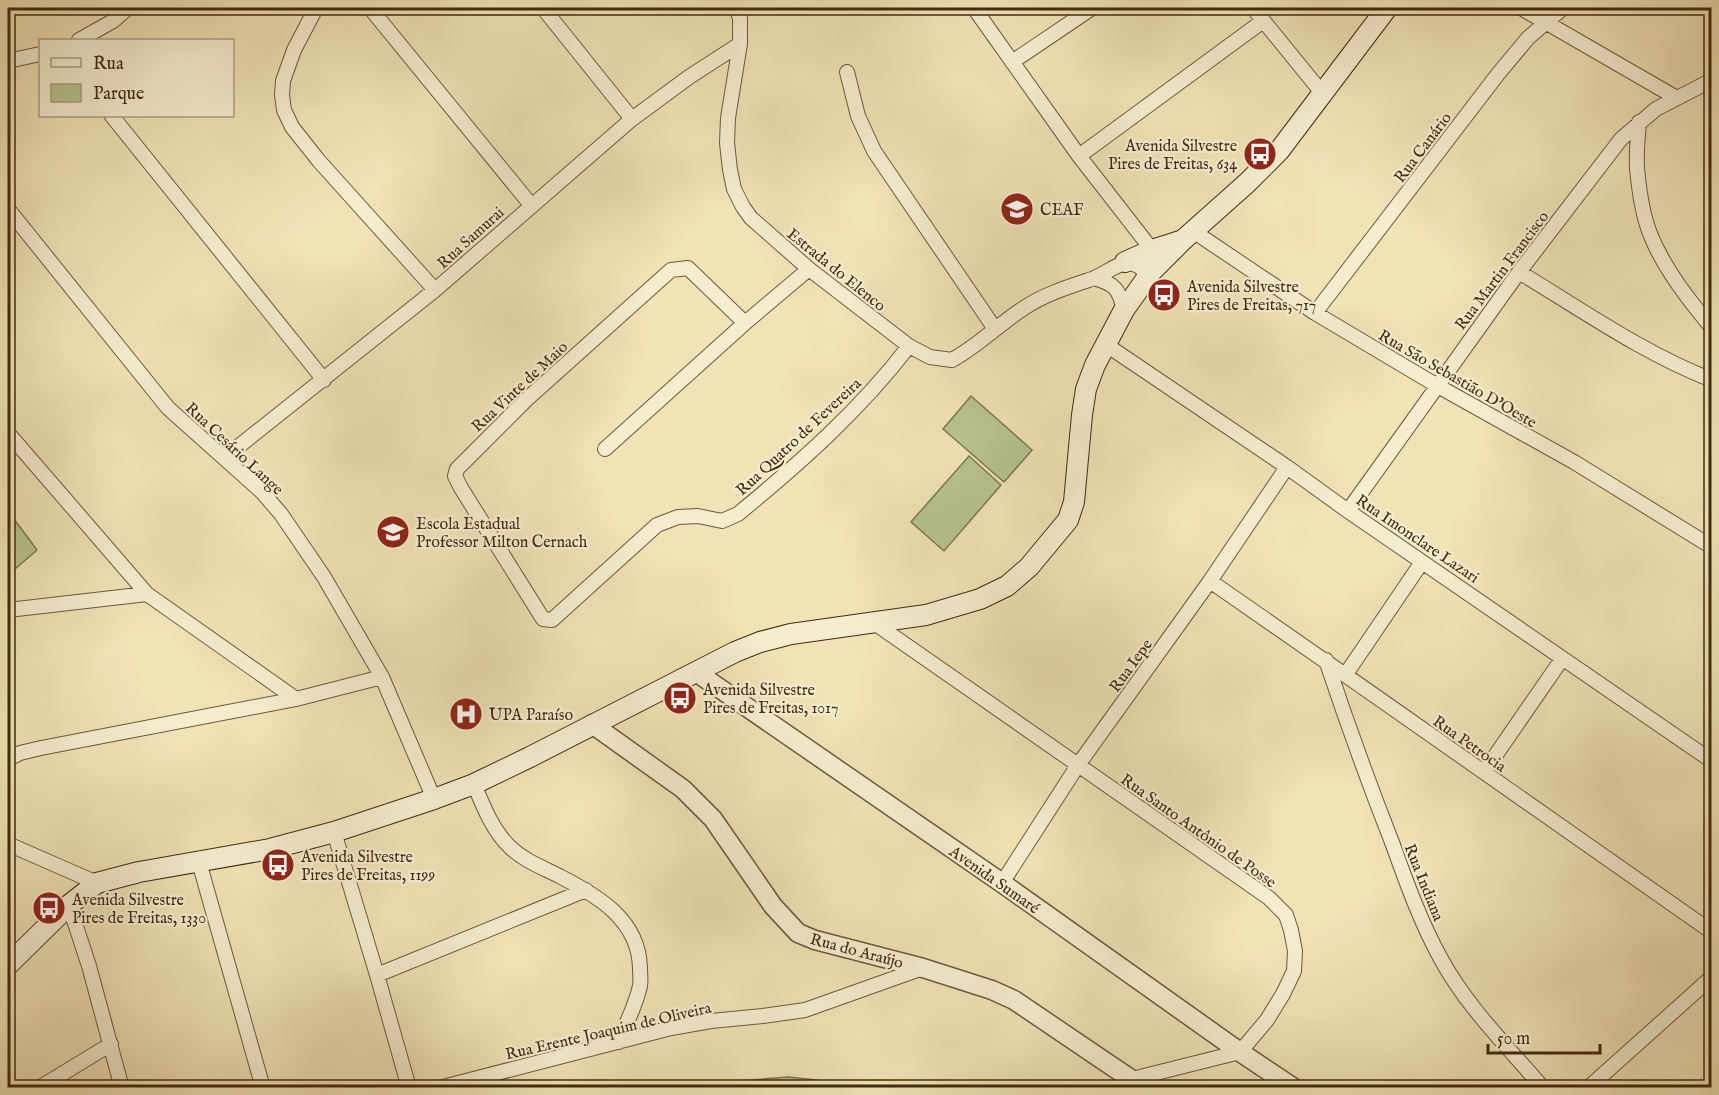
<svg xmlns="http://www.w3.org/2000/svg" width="1719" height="1095" font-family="'IM FELL English',serif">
	<rect width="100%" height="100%" fill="#f0e3b6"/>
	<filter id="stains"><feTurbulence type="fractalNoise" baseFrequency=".00333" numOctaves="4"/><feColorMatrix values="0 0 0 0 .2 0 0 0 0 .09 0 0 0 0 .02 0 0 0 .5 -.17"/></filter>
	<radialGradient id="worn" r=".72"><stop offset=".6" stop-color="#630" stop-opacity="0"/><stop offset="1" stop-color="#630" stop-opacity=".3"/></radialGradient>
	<path fill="#b7c490" stroke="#7c7850" stroke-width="1.5" d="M971,396L1032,450L1004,482L943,429Z
		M969,456L1001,485L944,551L911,522Z
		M8,511L37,550L8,575Z
		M788,1077L817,1080L851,1087H702L737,1081Z"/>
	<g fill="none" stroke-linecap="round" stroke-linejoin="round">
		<g stroke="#6c593a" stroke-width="16">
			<path id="minor" d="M316,8L294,50L283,81L282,95L284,110L292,127L319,161L435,290
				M370,8L531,205
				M543,8L632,119
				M737,8L740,19V44L728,118L727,143L730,170L734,189L743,207L751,218L809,269L909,346L930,357L952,360C978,346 999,324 1024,308C1045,294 1068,287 1092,279C1113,271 1129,249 1148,276
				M974,8L1079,156L1156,255
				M1253,8L1323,94
				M1521,8L1675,97
				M79,40L113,21L128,8
				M8,61L40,54
				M1012,62L1092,8
				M847,72L858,116L874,151L995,329
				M112,116L324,380
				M1639,122C1638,137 1636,153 1637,168C1639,190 1642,215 1651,236C1665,270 1689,300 1712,328
				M1079,156L1263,21
				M8,209L168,408L262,492L281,514L324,577L382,677L434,799
				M1193,231L1315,313L1436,385L1574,462L1712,547
				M1519,272C1582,310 1643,353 1712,380
				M1094,278C1115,284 1119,289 1124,310
				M1315,313L1498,74L1528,38L1563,8
				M745,323L688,268L671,270L527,399L457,469L455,476L461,488L543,619L552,620L657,525L678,517L698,516L722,521L738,514C800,463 860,410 909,346
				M1105,344L1287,467L1348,511L1712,761
				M8,433L147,594L296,699
				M605,449L745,323L809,269
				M224,458L435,290L632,119L689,77L740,44
				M1348,511L1519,272L1621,139L1656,109L1712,80
				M1210,581C1378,697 1544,815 1712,932
				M8,610L147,594
				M873,622L1269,898L1286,915L1291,930L1295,951L1294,971L1283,994L1267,1020L1240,1052L1132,1079
				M1326,660C1347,723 1369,784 1393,845C1407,884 1421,923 1441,959C1467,1007 1508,1047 1543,1088
				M1346,674L1422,562
				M8,759L20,753L41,748L296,699L382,677
				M1484,772L1562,659
				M474,784C483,806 493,831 510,847C524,861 544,868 561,877C598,896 639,920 640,968C640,974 641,980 640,986C636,1005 626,1023 619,1042
				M334,832L377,975L409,1088
				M8,844L97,883
				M199,862L263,1088
				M1002,883L1078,765L1210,581L1287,467
				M69,905L89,966L122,1088
				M377,975L586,890
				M39,1088L111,1044
				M439,1088L671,1028L711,1021L763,1016L805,1010L923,968
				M1588,1088L1712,977"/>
		</g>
		<g stroke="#6c593a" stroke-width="21">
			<path id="tertiary" d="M696,672L1002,883L1240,1052L1294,1088
				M592,724L683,789L713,819L773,906L798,933L815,940L923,968L992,990L1014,1000L1144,1088"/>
		</g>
		<g stroke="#402b10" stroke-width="22">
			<path id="secondary" d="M1125,262L1152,250L1180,241
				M8,965L69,905L97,883L139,872L270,849L334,832L434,799L474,784L530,757L735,652L760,642L791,634L926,615L980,599L1007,586L1029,567L1068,520L1074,502L1082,415L1086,389L1095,365L1124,310L1151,272L1183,240L1247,183L1279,151L1387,8"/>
		</g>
		<use href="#minor" stroke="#f5edd0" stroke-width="14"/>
		<use href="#tertiary" stroke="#f5edd0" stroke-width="18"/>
		<use href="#secondary" stroke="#f5edd0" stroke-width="20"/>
	</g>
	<defs>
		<g id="bus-disc" transform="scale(1.725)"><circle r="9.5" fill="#8f2418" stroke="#f5edd0"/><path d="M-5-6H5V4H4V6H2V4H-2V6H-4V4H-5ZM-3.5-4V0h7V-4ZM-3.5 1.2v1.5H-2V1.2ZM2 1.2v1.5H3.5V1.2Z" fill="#fff"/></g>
		<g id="school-disc" transform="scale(1.725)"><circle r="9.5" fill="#8f2418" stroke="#f5edd0"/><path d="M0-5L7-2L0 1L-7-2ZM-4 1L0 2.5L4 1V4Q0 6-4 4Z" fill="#fff"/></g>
		<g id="hospital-disc" transform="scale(1.725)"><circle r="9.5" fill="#8f2418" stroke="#f5edd0"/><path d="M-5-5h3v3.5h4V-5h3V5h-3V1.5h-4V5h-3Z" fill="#fff"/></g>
	</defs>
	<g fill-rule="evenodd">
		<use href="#bus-disc" x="1260" y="154"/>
		<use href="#school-disc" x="1017" y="209"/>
		<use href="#bus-disc" x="1164" y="295"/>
		<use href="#school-disc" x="393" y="532"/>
		<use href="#bus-disc" x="680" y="698"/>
		<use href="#hospital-disc" x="466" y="714"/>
		<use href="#bus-disc" x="278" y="865"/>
		<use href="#bus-disc" x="49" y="908"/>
	</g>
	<g text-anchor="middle" stroke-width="4.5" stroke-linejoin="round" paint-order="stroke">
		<g font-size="16" fill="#402b10" stroke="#f5edd0" text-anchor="start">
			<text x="1237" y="151" text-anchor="end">Avenida Silvestre<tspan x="1237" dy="18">Pires de Freitas, 634</tspan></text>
			<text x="1040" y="215">CEAF</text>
			<text x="1187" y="292">Avenida Silvestre<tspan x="1187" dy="18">Pires de Freitas, 717</tspan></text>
			<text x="416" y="529">Escola Estadual<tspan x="416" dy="18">Professor Milton Cernach</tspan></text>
			<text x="703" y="695">Avenida Silvestre<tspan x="703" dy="18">Pires de Freitas, 1017</tspan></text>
			<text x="489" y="720">UPA Paraíso</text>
			<text x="301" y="862">Avenida Silvestre<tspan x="301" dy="18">Pires de Freitas, 1199</tspan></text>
			<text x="72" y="905">Avenida Silvestre<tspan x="72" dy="18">Pires de Freitas, 1330</tspan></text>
		</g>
		<g font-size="16" fill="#402b10" stroke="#f5edd0">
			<text transform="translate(1422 147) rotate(-53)" y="6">Rua Canário</text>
			<text transform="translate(470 237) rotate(-42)" y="6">Rua Samurai</text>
			<text transform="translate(837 269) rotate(39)" y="6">Estrada do Elenco</text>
			<text transform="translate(1501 270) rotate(-53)" y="6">Rua Martin Francisco</text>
			<text transform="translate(1458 378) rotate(30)" y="6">Rua São Sebastião D'Oeste</text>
			<text transform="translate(519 386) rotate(-43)" y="6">Rua Vinte de Maio</text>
			<text transform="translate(798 436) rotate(-43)" y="6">Rua Quatro de Fevereira</text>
			<text transform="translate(235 448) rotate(43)" y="6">Rua Cesário Lange</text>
			<text transform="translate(1418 538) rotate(34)" y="6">Rua Imonclare Lazari</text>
			<text transform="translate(1130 665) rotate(-54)" y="6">Rua Iepe</text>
			<text transform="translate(1470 743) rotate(35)" y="6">Rua Petrocia</text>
			<text transform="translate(1199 830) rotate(35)" y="6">Rua Santo Antônio de Posse</text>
			<text transform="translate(995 879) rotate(35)" y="6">Avenida Sumaré</text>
			<text transform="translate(1425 882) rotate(68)" y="6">Rua Indiana</text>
			<text transform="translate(857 950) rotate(15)" y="6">Rua do Araújo</text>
			<text transform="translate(608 1030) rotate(-13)" y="6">Rua Erente Joaquim de Oliveira</text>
		</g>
	</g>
	<rect width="1719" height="1095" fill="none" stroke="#f0e3b6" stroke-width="30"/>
	<rect x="9" y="9" width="1701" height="1077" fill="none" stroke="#402b10" stroke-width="3"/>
	<rect x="15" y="15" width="1689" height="1065" fill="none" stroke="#402b10" stroke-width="1.5"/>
	<rect x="39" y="39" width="195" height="78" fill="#f5edd0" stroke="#ad9f83" stroke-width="1.5"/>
	<rect x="51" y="58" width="30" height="9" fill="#f5edd0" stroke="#ad9f83" stroke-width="1.5"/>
	<text x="93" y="69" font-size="18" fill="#402b10">Rua</text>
	<rect x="51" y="84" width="30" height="18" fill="#b7c490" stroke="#ad9f83" stroke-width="1.5"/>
	<text x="93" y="99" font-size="18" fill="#402b10">Parque</text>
	<path d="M1488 1044v9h112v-9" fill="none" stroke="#402b10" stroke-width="3"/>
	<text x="1497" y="1044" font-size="18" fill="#402b10" stroke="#f5edd0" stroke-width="4.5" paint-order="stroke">50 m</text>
	<rect width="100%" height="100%" filter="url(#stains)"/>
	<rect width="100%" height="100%" fill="url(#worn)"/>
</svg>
